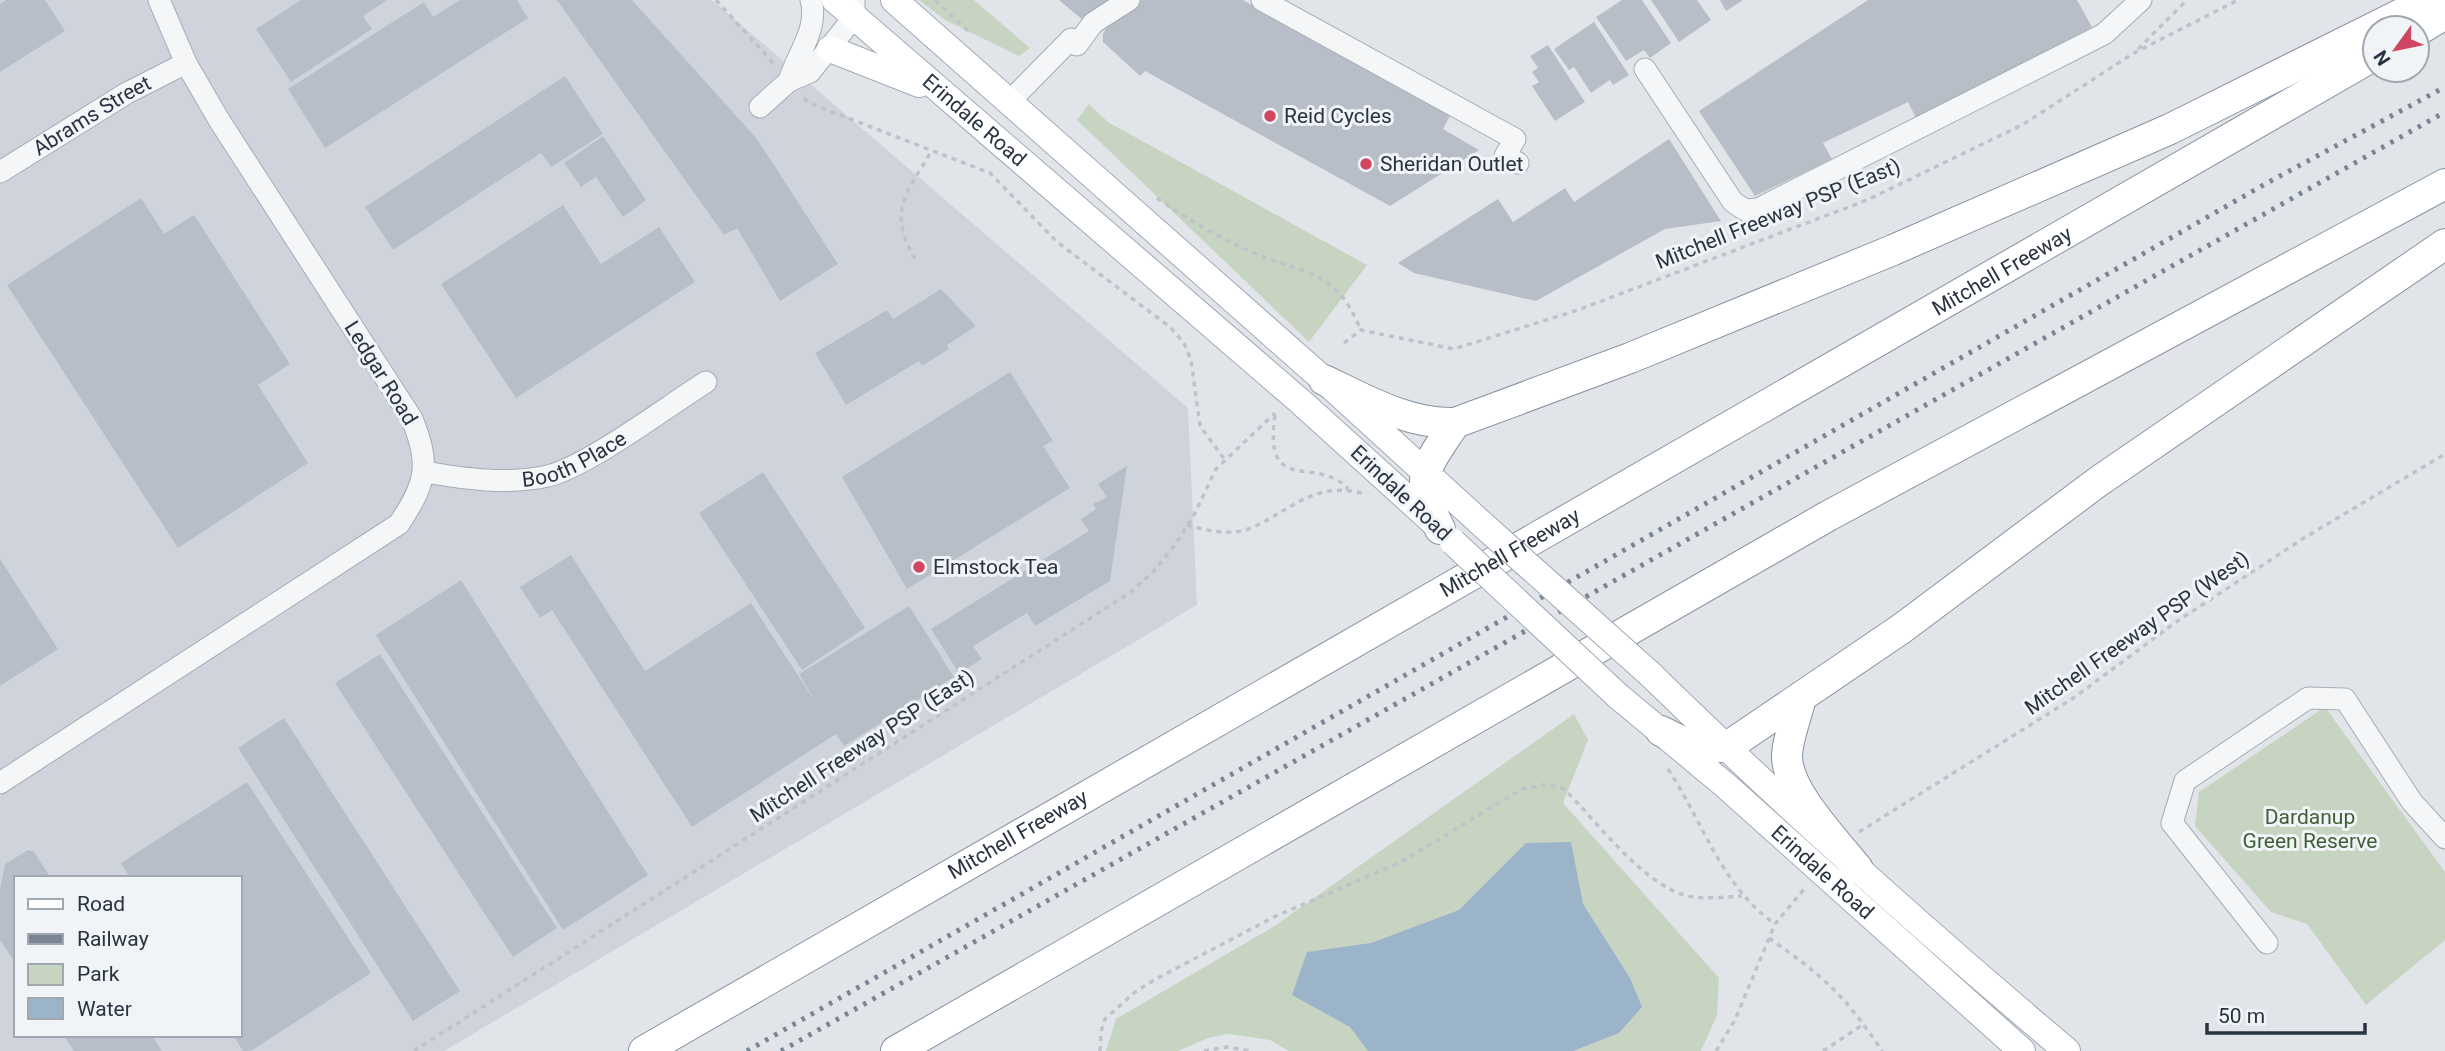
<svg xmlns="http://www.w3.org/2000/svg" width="2445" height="1051" font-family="Roboto,sans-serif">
	<rect width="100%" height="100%" fill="#e1e5ea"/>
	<path fill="#cfd4dc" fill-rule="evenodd" d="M0,0H712L1188,408L1197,605L444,1051H0ZM16,878H240V1035H16Z"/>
	<path fill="#c7d4c2" d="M919,0H974L1030,48L1019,56L945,20Z
		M1089,104L1108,122L1367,265L1309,342L1077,120Z
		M2325,707L2445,872V940L2366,1005L2307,924L2271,912L2195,826L2199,792Z
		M1574,714L1588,740L1563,803L1719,978L1717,1015L1701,1051H1289L1270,1040L1229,1034L1208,1038L1178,1051H1106L1116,1019L1273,927Z"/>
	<path fill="#9cb4ca" d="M1571,842L1583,904L1630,978L1642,1007L1619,1033L1573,1051H1368L1350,1027L1292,995L1307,952L1371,943L1459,910L1526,843Z"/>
	<path fill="#b8bec7" d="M6,0H45L65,31L0,72V4Z
		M301,0H387L363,16L372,29L291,82L256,29Z
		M460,0H517L528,18L325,148L288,89L424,2L433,17Z
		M557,0H632L757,139L838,264L780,301L737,228L724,235Z
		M1059,0H1114L1084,21Z
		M1142,0H1243L1451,114L1443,129L1479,150L1390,206L1145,71L1140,76L1103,42V34L1110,20Z
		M1622,0H1642L1671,43L1650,58L1644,50L1626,61L1596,17Z
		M1651,0H1697L1711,20L1679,42Z
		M1720,0H1743L1726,11Z
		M1868,0H2077L2092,27L1916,118L1908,102L1823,143L1832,159L1755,196L1699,111Z
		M1594,22L1629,75L1613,85L1610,80L1591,93L1574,67L1569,70L1554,49Z
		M1548,45L1585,102L1555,121L1532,86L1539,82L1532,72L1538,68L1530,56Z
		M565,76L603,134L551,167L541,153L393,250L365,207Z
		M603,136L646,200L623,217L596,177L581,187L564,163Z
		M1669,139L1721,221L1665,229L1536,301L1414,273L1398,263L1498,199L1513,222L1565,188L1574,202Z
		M141,198L164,234L194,215L290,364L258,385L308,463L178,548L7,285Z
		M563,205L601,264L659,227L695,282L516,398L441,284Z
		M941,289L976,326L947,345L949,349L922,366L919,361L846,405L815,353L887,310L893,319Z
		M1010,372L1053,441L1043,446L1070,488L907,589L842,477Z
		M1127,466L1110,581L1035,626L1027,613L973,646L982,659L959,673L931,629L1089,531L1081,519L1096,509L1093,504L1107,497L1098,484Z
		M763,472L865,628L802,670L699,513Z
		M571,555L645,671L751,603L818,706L799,674L909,606L954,677L844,746L836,734L692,827L552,610L540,618L520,587Z
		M0,559L58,649L0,686Z
		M461,580L648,875L563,930L376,635Z
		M380,654L557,928L513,957L335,683Z
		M284,718L460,991L413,1021L238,748Z
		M247,782L371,973L251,1051H243L233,1035H240V878H130L121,863Z
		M28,850L34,852L51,878H16V964L0,940V890L5,864Z
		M63,1035H152L162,1051H74Z"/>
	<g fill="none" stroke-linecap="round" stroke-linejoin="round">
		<g stroke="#a6acb4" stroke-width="23">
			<g id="minor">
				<path d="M1262,0L1515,139L1505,156L1518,163"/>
				<path d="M1077,45L1093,23L1129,0"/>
				<path d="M1645,69L1733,202L1745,210L1758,209L2104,34L2141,0"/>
				<path d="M789,81C797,54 819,29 811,0"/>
				<path d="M1009,102L1071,39"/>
				<path d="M760,107L789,81L810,72L854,17V1"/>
				<path id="s1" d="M0,172L127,93L186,63"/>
				<path id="s2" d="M425,472C466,479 507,485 548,476C590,465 666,407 706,382"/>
				<path d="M0,783L399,524C426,483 431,465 412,419L219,120L186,63L159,0"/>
				<path d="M2267,943L2172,823L2185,781L2308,698L2345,699L2412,802L2445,838"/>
			</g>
		</g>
		<g stroke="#a0aab6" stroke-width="28">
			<g id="major">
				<path id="s3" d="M835,0L1302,403L1440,528"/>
				<path d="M894,0L1324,380L1483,525"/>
				<path d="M830,49L919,84"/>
				<path d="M1650,674C1784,805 1924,930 2067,1051"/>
				<path id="s4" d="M1618,696L1725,785L2022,1051"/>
			</g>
		</g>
		<g stroke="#8893a1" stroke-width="32">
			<g id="highway">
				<path d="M2417,31L2445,14"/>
				<path d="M1324,380C1366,400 1407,424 1455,423L1630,358L1893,250L2170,129L2429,0"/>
				<path d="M1440,529C1413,476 1425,469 1455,423"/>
				<path d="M1801,697C1797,716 1788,736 1787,755C1786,791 1836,841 1858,869"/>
				<path d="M1661,731C1686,744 1705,755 1733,743L1901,629L2099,481L2445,244"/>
				<path id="s5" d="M644,1051C1219,715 1800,391 2375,55"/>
				<path d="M896,1051L1828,516L2445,184"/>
			</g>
		</g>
		<path stroke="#bfc3c9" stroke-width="3.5" stroke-dasharray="5 5" stroke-linecap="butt" d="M716,0L773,63
			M935,0L968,31
			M2138,49L2187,0
			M804,98L809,103L990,173L1057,242L1170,327L1184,343L1191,360L1200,426L1225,460
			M1157,198C1189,220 1221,239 1256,254C1281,265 1315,270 1335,289C1348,301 1354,315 1361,330
			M915,259C887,210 906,195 932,150
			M1344,343L1361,330L1454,349L1578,310L1867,200L2022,125L2134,53L2238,0
			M1275,415C1263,498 1317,454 1348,489
			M1187,525C1207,531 1231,536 1251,528C1294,509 1314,480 1366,494
			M1668,769C1703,822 1721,886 1775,924
			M1859,832L2075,697L2176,622L2304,538L2445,454
			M1769,938C1824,977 1844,994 1882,1051
			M414,1051L1128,594L1152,573L1174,546L1193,517L1216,469L1275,413
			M1100,1051L1101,1032L1105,1019L1135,992L1154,980L1274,917L1401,862L1522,789L1547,784L1564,789C1597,821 1646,890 1693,897C1709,899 1726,897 1742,896
			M1204,1051L1226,1047L1251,1051
			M1716,1051L1735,1020L1775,924L1805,888
			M1823,1051L1864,1024"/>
		<use href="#minor" stroke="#f4f6f8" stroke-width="21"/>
		<use href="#major" stroke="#fff" stroke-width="26"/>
		<use href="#highway" stroke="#fff" stroke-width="30"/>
		<path stroke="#7a8594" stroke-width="5" stroke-dasharray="3.5 7" stroke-linecap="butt" d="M747,1051L2267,183L2445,87
			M781,1051L2445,112"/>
		<g stroke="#a0aab6" stroke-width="28" stroke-linecap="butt">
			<path id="major-bridge" d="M1483,525L1650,674
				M1453,542L1618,696"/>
		</g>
		<use href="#major-bridge" stroke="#fff" stroke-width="26"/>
	</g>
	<g fill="#d04560" stroke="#f1f4f7" stroke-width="2.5">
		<circle cx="1270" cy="116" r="7"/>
		<circle cx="1366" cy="164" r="7"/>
		<circle cx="919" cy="567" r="7"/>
	</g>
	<g text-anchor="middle" stroke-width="6" stroke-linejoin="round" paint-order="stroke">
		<g font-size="21" fill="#293342" stroke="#f1f4f7">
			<text dy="7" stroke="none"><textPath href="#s1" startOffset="108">Abrams Street</textPath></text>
			<text dy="7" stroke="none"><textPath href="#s3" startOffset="184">Erindale Road</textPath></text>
			<text transform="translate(1778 214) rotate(-22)" y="7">Mitchell Freeway PSP (East)</text>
			<text dy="7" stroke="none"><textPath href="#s5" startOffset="1566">Mitchell Freeway</textPath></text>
			<text transform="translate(381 373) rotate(58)" y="7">Ledgar Road</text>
			<text dy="7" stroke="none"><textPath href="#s2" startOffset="154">Booth Place</textPath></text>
			<text transform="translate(1401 493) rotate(43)" y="7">Erindale Road</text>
			<text dy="7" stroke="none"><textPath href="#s5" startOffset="999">Mitchell Freeway</textPath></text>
			<text transform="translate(2137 633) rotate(-35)" y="7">Mitchell Freeway PSP (West)</text>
			<text transform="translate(862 746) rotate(-33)" y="7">Mitchell Freeway PSP (East)</text>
			<text dy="7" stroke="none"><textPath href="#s5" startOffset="432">Mitchell Freeway</textPath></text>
			<text dy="7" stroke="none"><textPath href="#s4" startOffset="270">Erindale Road</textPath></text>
		</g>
		<g font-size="21" fill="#293342" stroke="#f1f4f7" text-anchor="start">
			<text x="1284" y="123">Reid Cycles</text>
			<text x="1380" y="171">Sheridan Outlet</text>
			<text x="933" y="574">Elmstock Tea</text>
		</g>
		<g font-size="21" fill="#3f5e36" stroke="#f1f4f7">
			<text x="2310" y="824">Dardanup<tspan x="2310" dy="24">Green Reserve</tspan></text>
		</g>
	</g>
	<rect x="14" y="876" width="228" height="161" fill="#f1f4f7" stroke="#a1a7af" stroke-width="2"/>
	<rect x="28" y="899" width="35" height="10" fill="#ffffff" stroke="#a1a7af" stroke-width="2"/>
	<text x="77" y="911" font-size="21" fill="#293342">Road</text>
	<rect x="28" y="934" width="35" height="10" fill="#7a8594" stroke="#a1a7af" stroke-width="2"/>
	<text x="77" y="946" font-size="21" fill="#293342">Railway</text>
	<rect x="28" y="964" width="35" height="21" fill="#c7d4c2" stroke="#a1a7af" stroke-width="2"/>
	<text x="77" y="981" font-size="21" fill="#293342">Park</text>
	<rect x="28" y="998" width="35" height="21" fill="#9cb4ca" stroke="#a1a7af" stroke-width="2"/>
	<text x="77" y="1016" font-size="21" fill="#293342">Water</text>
	<g transform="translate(2396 49) rotate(237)"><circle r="33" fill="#f1f4f7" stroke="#a1a7af" stroke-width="2"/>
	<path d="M0-5L12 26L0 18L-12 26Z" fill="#d04560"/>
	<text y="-10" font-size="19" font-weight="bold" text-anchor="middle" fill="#293342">N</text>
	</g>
	<path d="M2207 1023v10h158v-10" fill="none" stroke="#293342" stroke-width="3.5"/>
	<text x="2218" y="1023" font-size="21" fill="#293342" stroke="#f1f4f7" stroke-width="5" paint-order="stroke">50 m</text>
</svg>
